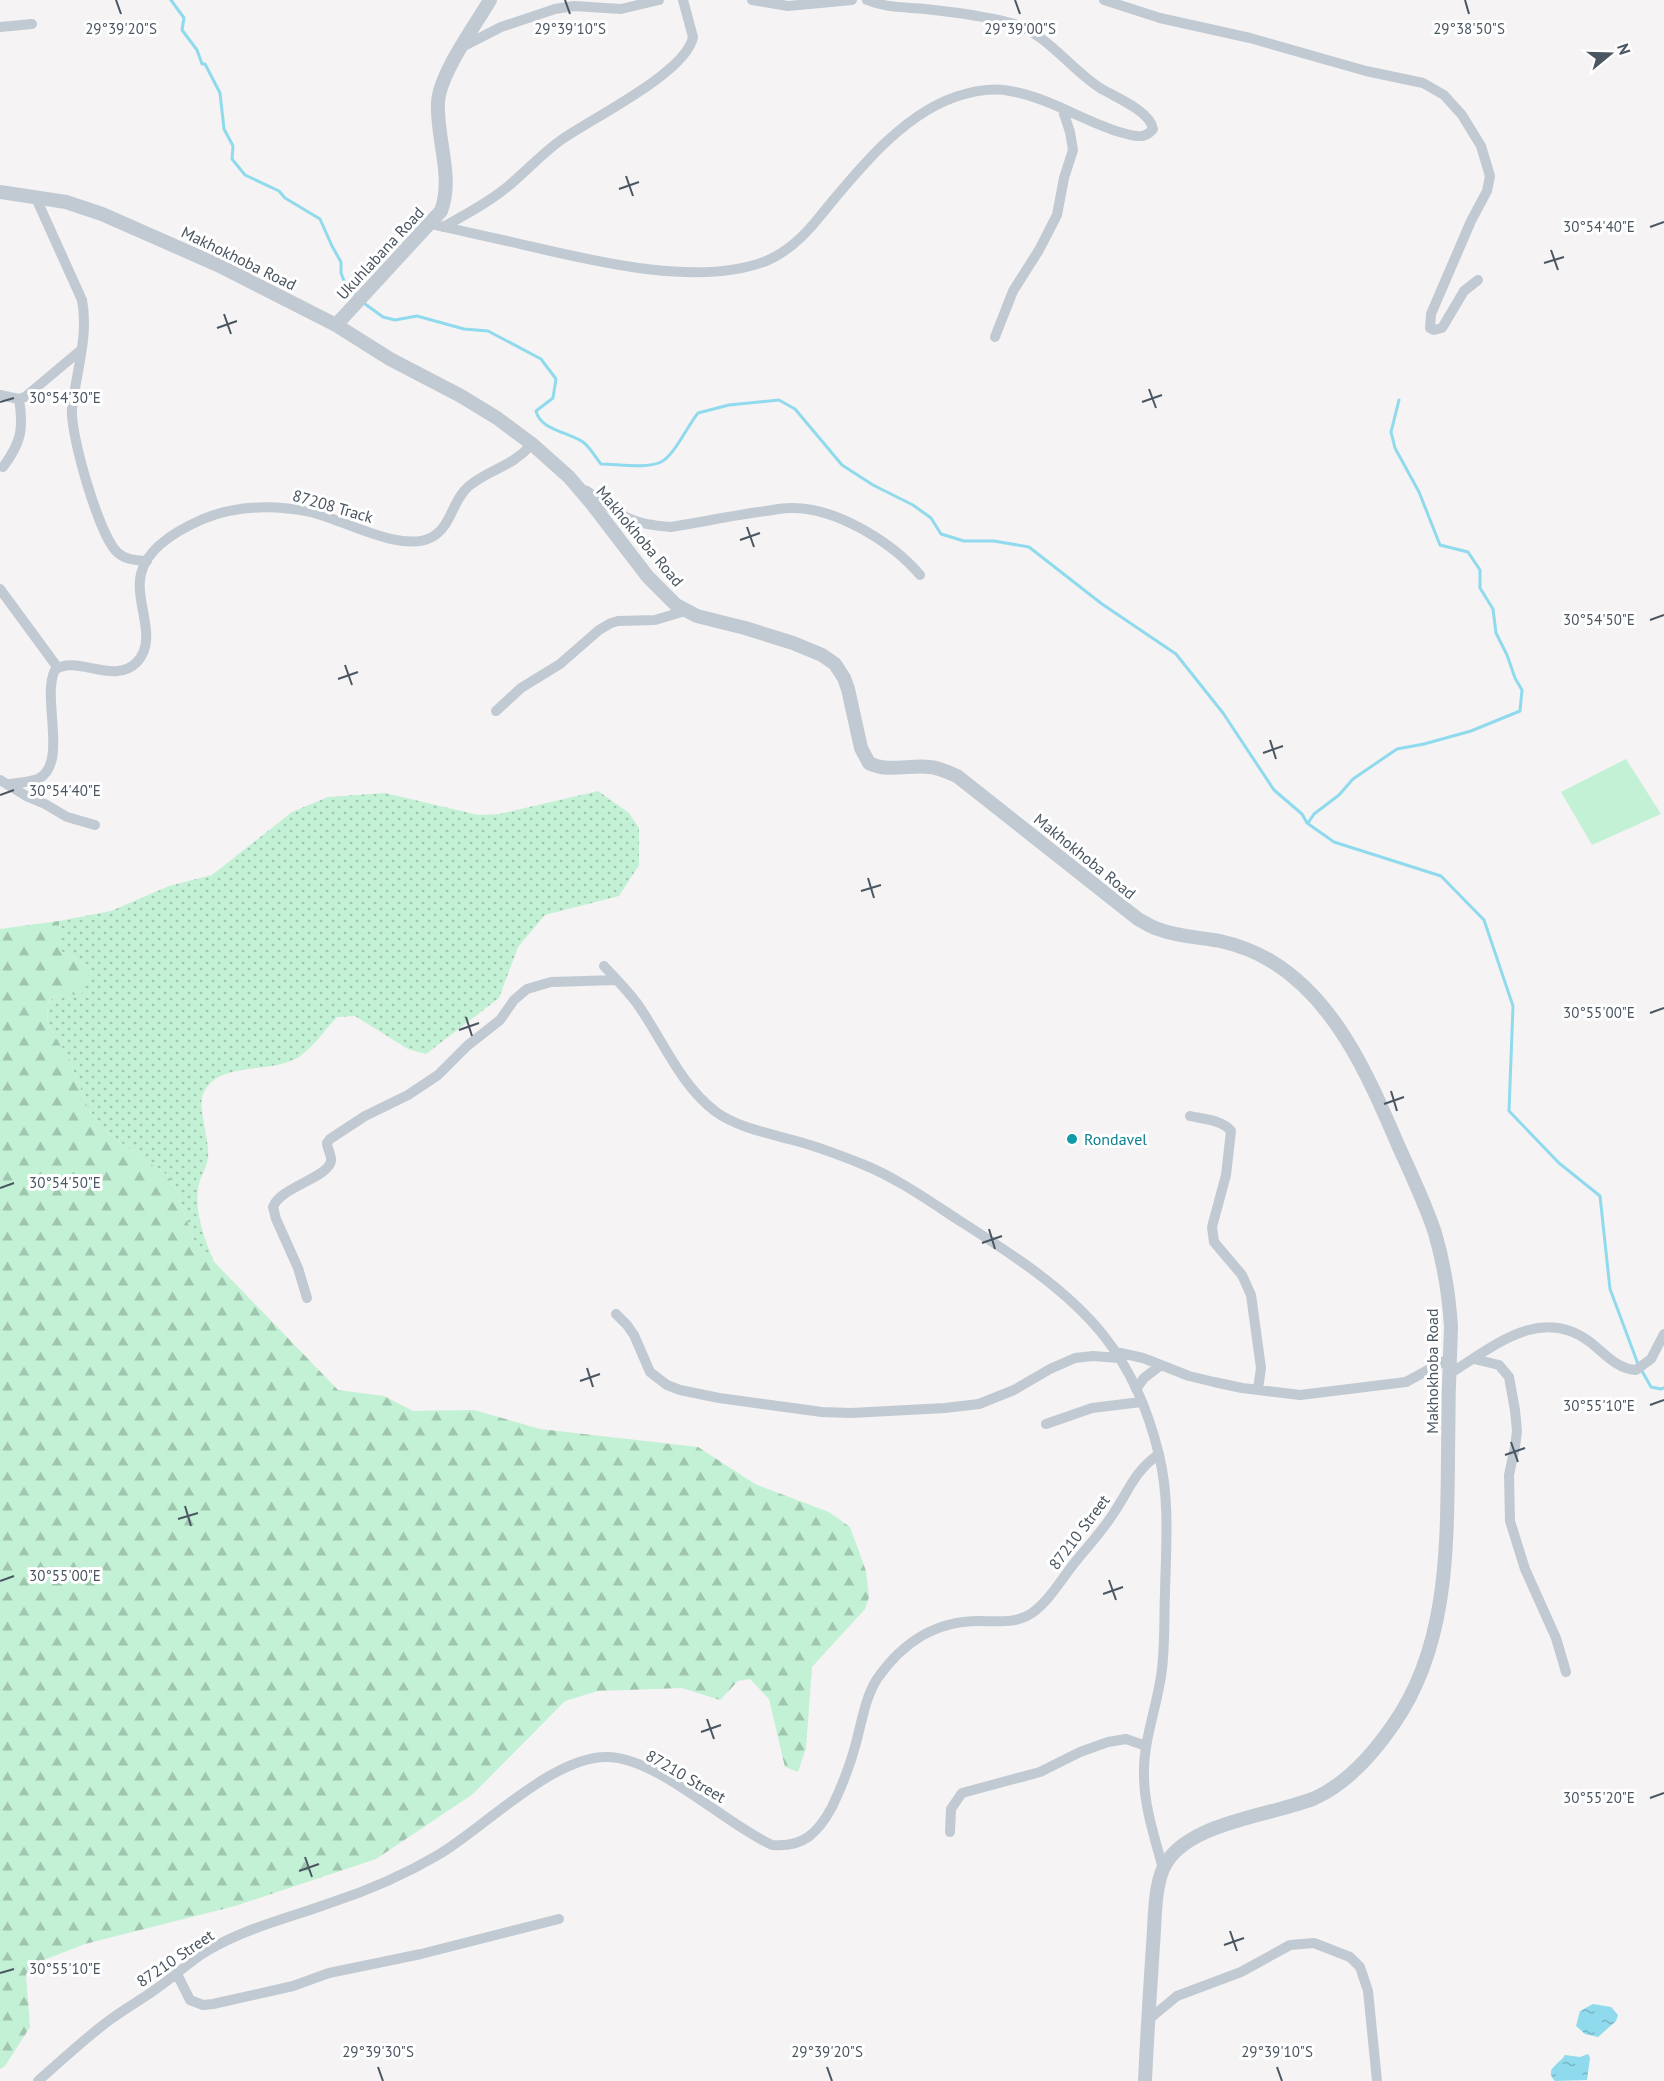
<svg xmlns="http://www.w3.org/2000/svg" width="1664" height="2081" font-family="'PT Sans',sans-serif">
	<defs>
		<pattern id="grass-dots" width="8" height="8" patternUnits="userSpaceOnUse" patternTransform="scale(1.5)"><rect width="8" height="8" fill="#c3f1d5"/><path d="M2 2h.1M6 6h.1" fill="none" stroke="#a0c6b0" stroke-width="1.8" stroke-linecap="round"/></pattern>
		<pattern id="forest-firs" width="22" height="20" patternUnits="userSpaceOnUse" patternTransform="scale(1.5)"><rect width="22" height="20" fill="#c3f1d5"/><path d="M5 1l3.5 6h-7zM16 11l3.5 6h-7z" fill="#a0c6b0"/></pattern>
		<pattern id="water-ripples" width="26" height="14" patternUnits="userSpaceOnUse" patternTransform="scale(1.5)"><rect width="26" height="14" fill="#90daee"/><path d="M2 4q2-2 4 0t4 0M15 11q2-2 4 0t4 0" fill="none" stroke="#78b4c4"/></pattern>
	</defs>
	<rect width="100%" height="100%" fill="#f5f3f3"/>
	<path fill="url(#grass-dots)" d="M598,791L629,813L639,828V865L619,896L545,915L518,947L499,998L426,1054L408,1049L355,1016L337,1017C325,1030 313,1047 299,1057C272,1075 212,1059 202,1098C199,1111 210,1143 208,1158C207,1167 201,1175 199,1184C193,1210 205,1241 215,1264L194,1241L177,1191L167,1175L103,1130L87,1106L69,1058L48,1026L47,1006L52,998L61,994L87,965L59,950V921L111,911L169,886L212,875L292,812L328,797L385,793L478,815L499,814Z"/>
	<path fill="url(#forest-firs)" d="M59,921V950L87,965L89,974L81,995L61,994L51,998L47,1006L48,1026L69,1058L87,1106L103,1130L167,1175L177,1191L194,1241L338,1390L384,1396L413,1411L474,1410L540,1429L698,1447L755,1484L829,1512L850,1527L866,1571L869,1597L865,1609L812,1667L806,1748L798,1772L785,1767L769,1699L750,1679L738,1681L720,1700L682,1688L598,1691L565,1701L473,1794L376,1859L235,1906L85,1944L36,1963L26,1974L30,2027L5,2066L0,2069V929Z"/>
	<path fill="#c3f1d5" d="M1626,759L1661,814L1592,845L1561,792Z"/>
	<path fill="url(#water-ripples)" d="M1593,2004L1611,2007L1618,2015L1616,2021L1598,2037L1585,2034L1576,2026L1580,2011Z
		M1588,2054L1590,2058L1587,2080L1555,2081C1543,2069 1560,2064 1565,2055L1580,2057Z"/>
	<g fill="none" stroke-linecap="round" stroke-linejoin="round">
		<path stroke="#90daee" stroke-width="3" d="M171,0L184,18L182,30L197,50L202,64H205L220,93L224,129L233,146L232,159L245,175L279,191L285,198L320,219L332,246L341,262V273L345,283L357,296
			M361,301L383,317L395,320L417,316L464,329L488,331L541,359L556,379L553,398L536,411C540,430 569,432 583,442C590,447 595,457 601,464C618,464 646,469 661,462C674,456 688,425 698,413L729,405L779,400L795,409L842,465L873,485L913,505L931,518L941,534L964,541H994L1029,547L1102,604L1176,654L1223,713L1274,790L1302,814L1307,823L1334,842L1441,876L1484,920L1513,1006L1509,1111L1559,1163L1600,1196L1610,1289L1638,1364L1651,1387L1661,1389L1664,1388
			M1308,823L1314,814L1339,795L1353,779L1397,749L1424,744L1471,731L1520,711L1522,690L1515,678L1507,655L1496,633L1493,609L1480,588V570L1468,552L1440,545L1419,492L1395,448L1391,432L1399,400"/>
		<path stroke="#c1cad2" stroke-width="10" d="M752,0L788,6L852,0
			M1104,0L1160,18L1250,38L1366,71L1423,83L1444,95L1462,115L1481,146L1490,176L1487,191L1471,221L1431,314L1430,328L1434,330L1442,328L1464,291L1478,280
			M0,27L32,24
			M462,47L501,27L555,9L574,6L621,9L659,0
			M35,196L82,300C89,336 76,372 72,409C70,434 99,535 117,552C125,560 136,560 147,561
			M431,224C461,231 491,237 520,244C589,260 698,288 766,261C788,252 807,233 821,215C858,170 906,109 965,94C978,90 996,88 1010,91C1047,97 1080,119 1116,131C1124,133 1134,137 1142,136C1147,135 1150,133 1153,129C1150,111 1115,97 1100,88C1070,69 1047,33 1011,23C984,16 954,12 925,9C904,7 886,8 867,0
			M443,227C463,216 484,205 502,191C523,175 540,155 561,140C592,118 686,73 693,37L683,0
			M995,337L1013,291L1039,250L1057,215L1064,178L1073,150L1070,132L1062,108
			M0,395L19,399L25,397L81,350
			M3,467C21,443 24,429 19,399
			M582,490L587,491C619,514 630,525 671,527C703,522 734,515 766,511C774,510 781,508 789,508C834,506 892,542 920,575
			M0,589L58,668
			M496,711L521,688L560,664L599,630L611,623L618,621L655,620L685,611
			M0,780L28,797L45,804L67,817L95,825
			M9,784C18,783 29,782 38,779C69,764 41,697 55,670C76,654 114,686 137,662C159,639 134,602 141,574C147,547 180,529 203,519C237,505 275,505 311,512C342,519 402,554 432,537C452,526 452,500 469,486C490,469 512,467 532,444
			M604,966C614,977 626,989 636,1002C662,1038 679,1084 716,1112C740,1129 773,1134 800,1142C821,1148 842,1156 862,1164C897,1178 929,1201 960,1221C1010,1253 1067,1289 1104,1336C1131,1370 1149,1413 1159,1455C1170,1499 1166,1547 1165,1592C1164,1618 1165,1644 1162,1669C1158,1705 1143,1739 1144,1775C1144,1807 1155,1838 1163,1869
			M1190,1116C1203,1119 1223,1120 1231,1131L1226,1175L1212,1227L1214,1242L1242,1275L1251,1295L1261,1368L1258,1389
			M307,1298L298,1268L276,1219L273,1207C280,1187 328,1178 331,1161C332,1156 327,1148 327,1143L330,1139L365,1116L408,1095L438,1075L467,1046L500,1020L514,1000L527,989L551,982L617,980
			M616,1314L627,1325L634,1335L650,1372L667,1385L680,1390L719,1398L822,1412L851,1413L945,1408L979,1404L1014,1390L1050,1369L1075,1358L1093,1356L1119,1358
			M1116,1352L1143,1358L1189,1376L1214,1382L1242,1388L1300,1395L1406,1382L1450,1358
			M1474,1359L1499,1365L1509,1377L1515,1410L1517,1431L1515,1447L1509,1475L1510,1521L1525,1569L1556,1638L1566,1672
			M1449,1374C1492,1348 1540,1304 1590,1342C1604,1353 1617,1369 1636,1370L1651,1359L1664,1334
			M1136,1389L1144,1378L1161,1365
			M1046,1424L1092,1408L1141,1402
			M950,1832L951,1809L962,1793L1040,1772L1080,1752L1108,1742L1126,1739L1146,1746
			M177,1974L190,2000L203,2005L213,2004L293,1986L329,1973L421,1954L559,1919
			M1148,2020L1177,1996L1241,1972L1290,1945L1314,1943L1350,1957L1360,1967L1368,1991L1377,2081
			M38,2081C61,2061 83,2040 107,2022C124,2009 143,1999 160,1986C176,1975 190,1961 207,1951C245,1928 289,1918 330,1903C367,1891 404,1875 438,1855C484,1828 555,1754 609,1757C659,1759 725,1824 772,1845C803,1848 818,1833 832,1807C842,1786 850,1766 856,1743C862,1721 865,1698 877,1679C902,1643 934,1621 979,1621C997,1621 1016,1624 1032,1613C1050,1600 1062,1578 1076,1561C1089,1545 1104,1529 1115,1511C1130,1488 1135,1471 1159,1454"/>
		<path stroke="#c1cad2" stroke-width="14" d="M0,192L66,202L102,214L220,266L336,325L390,359L461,396L497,418L532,444L569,477L592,504L648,577L676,605L697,616L745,628L793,643L822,655L835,664L844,678L848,689L861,748L869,763C888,773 910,764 930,767C940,768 948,772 957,776L1138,919C1144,922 1151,927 1158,929C1178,937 1200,937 1220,941C1238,945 1256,952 1271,961C1337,1001 1369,1078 1398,1145C1411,1174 1425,1203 1435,1233C1444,1264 1449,1295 1451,1327C1449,1371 1448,1415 1448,1458C1447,1549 1448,1647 1393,1725C1373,1754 1348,1783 1315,1798C1272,1816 1183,1822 1163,1869C1154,1890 1155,1922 1153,1945C1150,1991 1147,2036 1145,2081
			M336,325L441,211C454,176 436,139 438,102C440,73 475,26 490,0"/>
	</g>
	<path fill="none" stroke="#4a5661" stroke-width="2" d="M116,0L121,14M565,0L570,14M1015,0L1020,14M1465,0L1469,14M626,176L633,196M619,189L639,182M1650,227L1664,222M1551,250L1558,270M1544,263L1564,257M224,314L231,334M217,328L237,321M1149,389L1156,408M0,402L14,398M1142,402L1162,395M747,527L754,547M740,540L760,533M1650,620L1664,615M345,665L352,685M338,679L358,672M1270,740L1276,759M1263,753L1283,746M0,795L14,790M868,878L874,898M861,891L881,885M1650,1013L1664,1008M466,1017L472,1036M459,1030L479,1023M1391,1091L1397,1111M1384,1104L1404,1097M0,1188L14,1183M989,1229L995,1249M982,1243L1002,1236M587,1368L593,1387M580,1381L600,1374M1650,1405L1664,1400M1511,1442L1518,1462M1505,1455L1525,1448M185,1506L191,1526M178,1519L198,1513M1109,1580L1116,1600M0,1581L14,1576M1103,1594L1123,1587M707,1719L714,1739M701,1732L721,1725M1650,1798L1664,1793M305,1857L312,1877M299,1871L319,1864M1230,1931L1237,1951M1224,1945L1244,1938M0,1973L14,1969M378,2067L383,2081M827,2067L832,2081M1277,2067L1282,2081"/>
	<circle fill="#0f9aa8" stroke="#fff" stroke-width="2" cx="1072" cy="1139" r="6"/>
	<g text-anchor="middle" stroke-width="6" stroke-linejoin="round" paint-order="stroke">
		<g font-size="16" fill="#4a5661" stroke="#fff">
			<text transform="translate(380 253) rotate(-47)" y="6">Ukuhlabana Road</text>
			<text transform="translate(239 258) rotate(26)" y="6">Makhokhoba Road</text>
			<text transform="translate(333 506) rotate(16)" y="6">87208 Track</text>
			<text transform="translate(640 536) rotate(50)" y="6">Makhokhoba Road</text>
			<text transform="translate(1085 856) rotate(39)" y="6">Makhokhoba Road</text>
			<text transform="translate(1432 1371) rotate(-90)" y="6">Makhokhoba Road</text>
			<text transform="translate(1079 1532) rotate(-53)" y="6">87210 Street</text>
			<text transform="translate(686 1776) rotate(30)" y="6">87210 Street</text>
			<text transform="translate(175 1958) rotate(-34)" y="6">87210 Street</text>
		</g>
		<g font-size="16" fill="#0d838f" stroke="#fff" text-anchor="start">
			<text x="1084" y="1145">Rondavel</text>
		</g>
	</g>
	<g font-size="15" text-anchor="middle" fill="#4a5661" stroke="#fff" stroke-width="6" stroke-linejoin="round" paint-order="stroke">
		<text x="1020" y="34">29°39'00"S</text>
		<text x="121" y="34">29°39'20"S</text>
		<text x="570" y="34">29°39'10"S</text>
		<text x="1469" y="34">29°38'50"S</text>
		<text x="1599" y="232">30°54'40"E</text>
		<text x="65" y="403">30°54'30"E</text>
		<text x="1599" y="625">30°54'50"E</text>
		<text x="65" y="796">30°54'40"E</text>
		<text x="1599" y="1018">30°55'00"E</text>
		<text x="65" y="1188">30°54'50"E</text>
		<text x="1599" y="1411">30°55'10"E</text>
		<text x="65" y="1581">30°55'00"E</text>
		<text x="1599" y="1803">30°55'20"E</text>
		<text x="65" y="1974">30°55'10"E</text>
		<text x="378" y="2057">29°39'30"S</text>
		<text x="827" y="2057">29°39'20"S</text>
		<text x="1277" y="2057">29°39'10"S</text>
	</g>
	<g transform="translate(1610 54) rotate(71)" stroke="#ffffff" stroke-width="4.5" paint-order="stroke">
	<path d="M0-4.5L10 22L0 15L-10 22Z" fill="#4a5661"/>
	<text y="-9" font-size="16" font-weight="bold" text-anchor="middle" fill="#4a5661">N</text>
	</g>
</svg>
